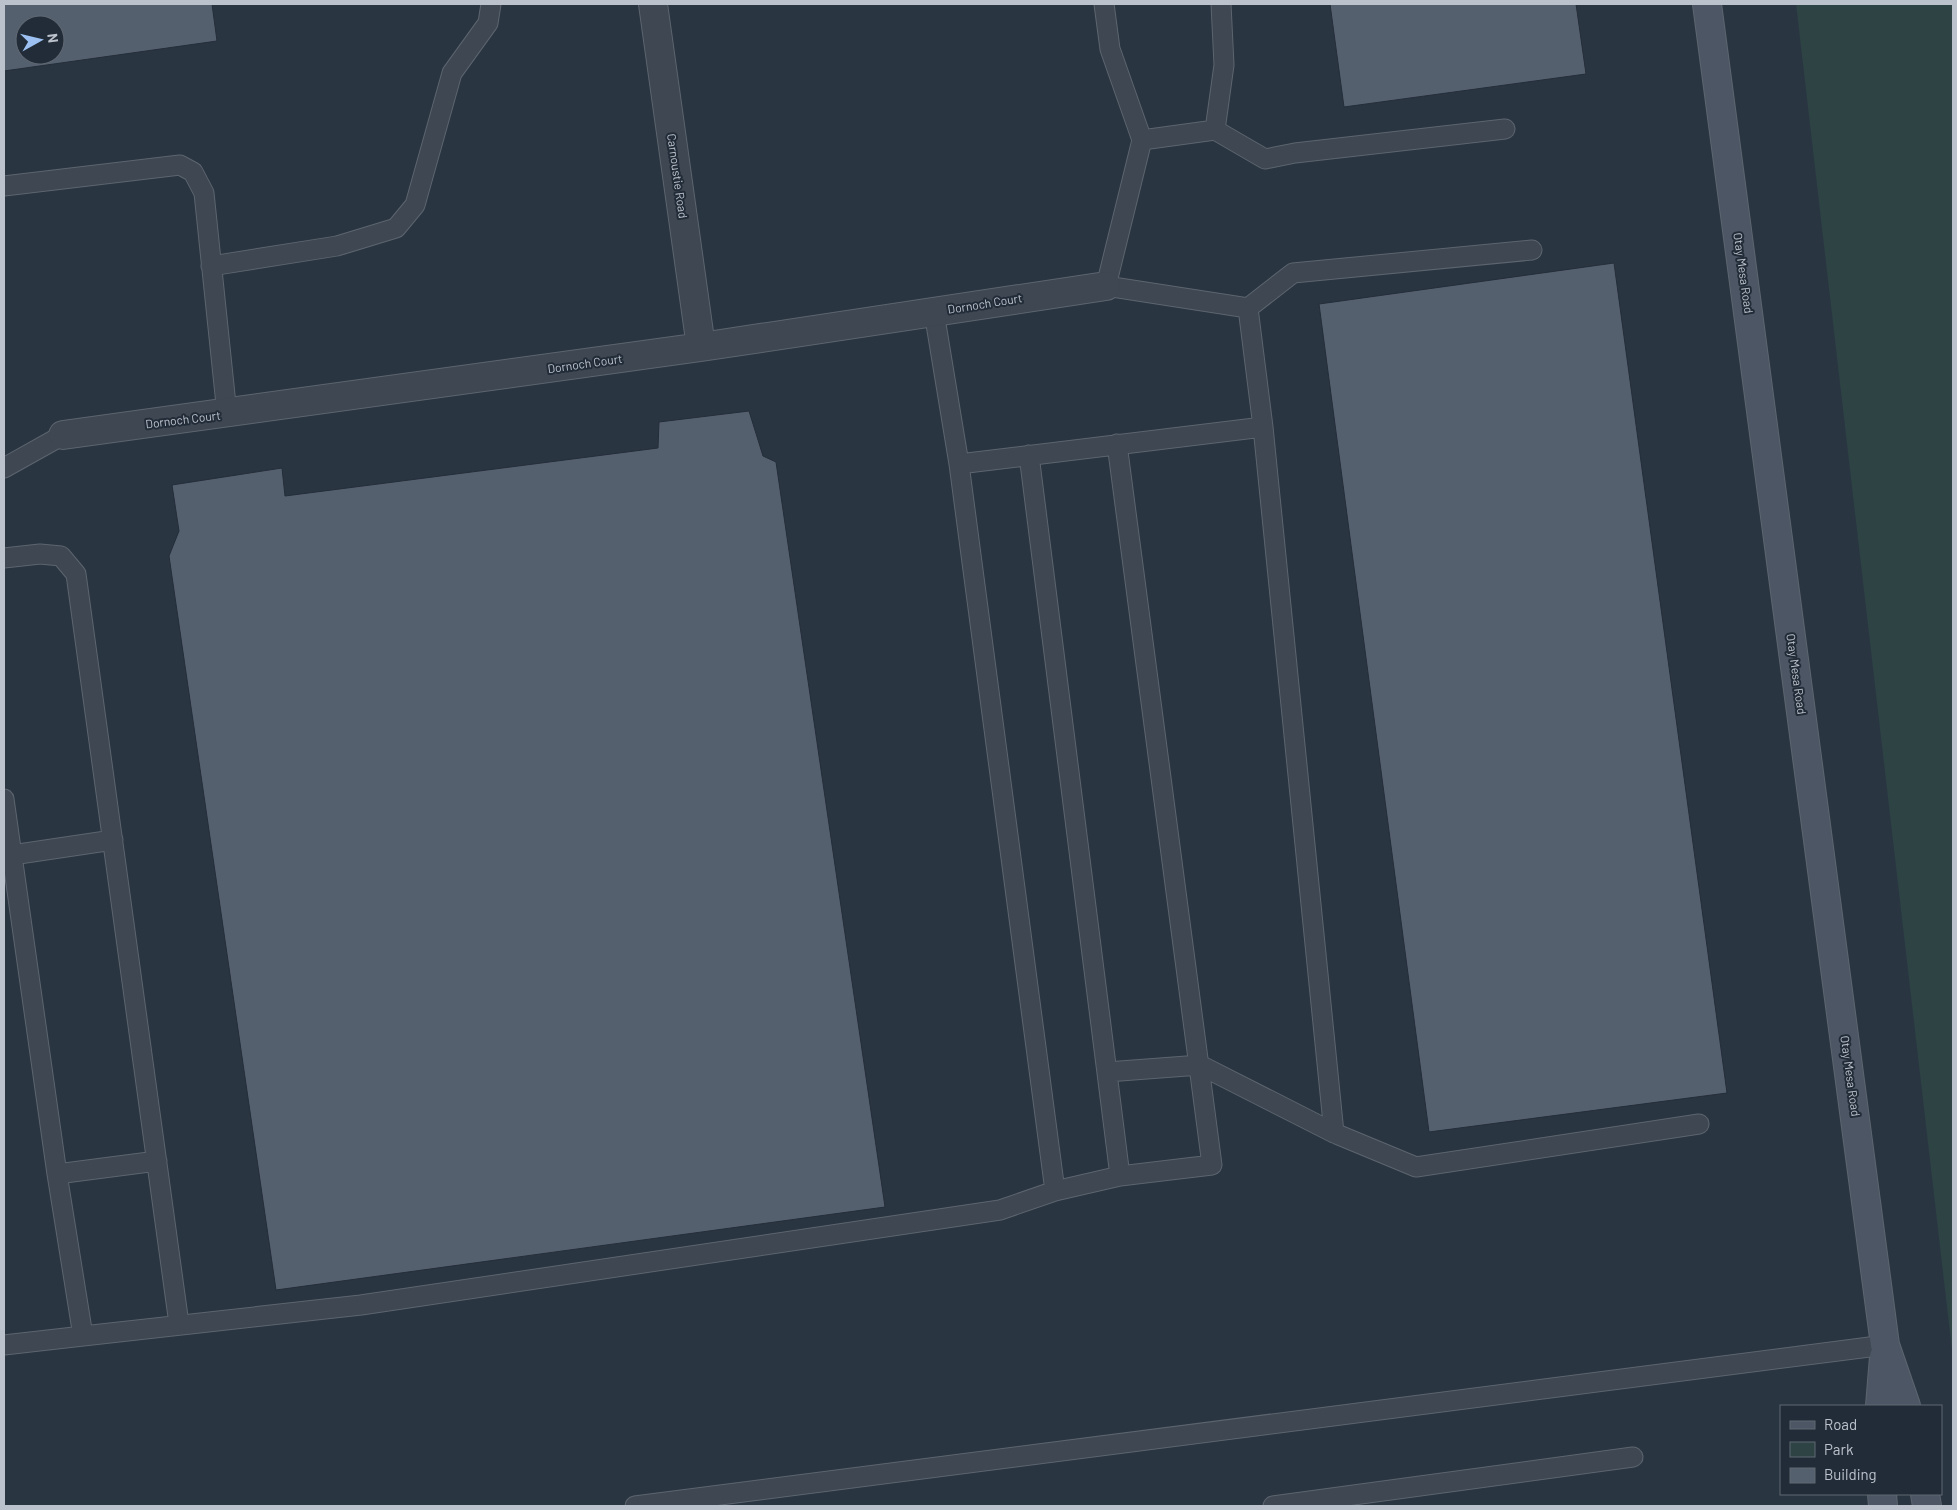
<svg xmlns="http://www.w3.org/2000/svg" width="1957" height="1510" font-family="Barlow,sans-serif">
	<rect width="100%" height="100%" fill="#2a3542"/>
	<path fill="#2d4344" d="M1796,4H1953V1359Z"/>
	<path fill="#55606f" stroke="#242e3a" fill-rule="evenodd" d="M4,4H212L217,41L4,71ZM25,25H55V55H25Z
		M1330,4H1576L1586,74L1344,107Z
		M1614,263L1727,1093L1429,1132L1319,304Z
		M749,411L763,456L776,462L885,1207L276,1290L169,556L179,531L172,485L282,468L285,496L658,448L659,422Z"/>
	<g fill="none" stroke-linecap="round" stroke-linejoin="round">
		<g stroke="#5c656f" stroke-width="21">
			<path id="service" d="M1104,4L1110,49L1142,140
				M1505,129L1295,153L1265,159L1215,130L1142,140L1106,286L1248,308L1293,273L1532,250
				M1215,130L1224,65L1221,4
				M4,186L180,165L193,172L204,193L227,414
				M211,266L337,246L396,228L415,205L452,73L488,23L491,4
				M1248,308L1263,427L1334,1133
				M934,312L959,464L1263,427
				M1029,455L1120,1176L1212,1165L1117,444
				M959,464L1055,1191
				M4,468L63,435
				M4,558L40,554L61,556L76,574L179,1324
				M4,799L57,1174L83,1336L361,1305L1000,1210L1055,1191L1120,1176
				M12,855L113,840
				M1107,1072L1200,1065L1334,1133L1416,1167L1699,1124
				M57,1174L157,1161
				M4,1345L83,1336
				M635,1506L1885,1345
				M1273,1506L1633,1457"/>
		</g>
		<g stroke="#5c656f" stroke-width="30">
			<path id="minor" d="M653,4L701,347
				M63,435L701,347L1106,286"/>
		</g>
		<g stroke="#5c656f" stroke-width="30">
			<path id="secondary" d="M1707,4L1885,1345L1906,1406
				M1880,1406L1884,1357
				M1882,1494L1883,1506
				M1925,1494L1927,1506"/>
		</g>
		<use href="#service" stroke="#3e4752" stroke-width="19"/>
		<use href="#minor" stroke="#3e4752" stroke-width="28"/>
		<use href="#secondary" stroke="#4c5665" stroke-width="28"/>
	</g>
	<g text-anchor="middle" stroke-width="4" stroke-linejoin="round" paint-order="stroke">
		<g font-size="12" fill="#bbc2cc" stroke="#222c38">
			<text transform="translate(677 176) rotate(82)" y="4">Carnoustie Road</text>
			<text transform="translate(1743 273) rotate(82)" y="4">Otay Mesa Road</text>
			<text transform="translate(985 304) rotate(-9)" y="4">Dornoch Court</text>
			<text transform="translate(585 364) rotate(-8)" y="4">Dornoch Court</text>
			<text transform="translate(183 420) rotate(-7)" y="4">Dornoch Court</text>
			<text transform="translate(1796 674) rotate(82)" y="4">Otay Mesa Road</text>
			<text transform="translate(1850 1076) rotate(82)" y="4">Otay Mesa Road</text>
		</g>
	</g>
	<rect width="1957" height="1510" fill="none" stroke="#bbc2cc" stroke-width="10"/>
	<rect x="1780" y="1405" width="162" height="90" fill="#222c38" stroke="#5f6873"/>
	<rect x="1790" y="1421" width="25" height="8" fill="#4c5665" stroke="#5f6873"/>
	<text x="1824" y="1430" font-size="15" fill="#bbc2cc">Road</text>
	<rect x="1790" y="1442" width="25" height="15" fill="#2d4344" stroke="#5f6873"/>
	<text x="1824" y="1455" font-size="15" fill="#bbc2cc">Park</text>
	<rect x="1790" y="1468" width="25" height="15" fill="#55606f" stroke="#5f6873"/>
	<text x="1824" y="1480" font-size="15" fill="#bbc2cc">Building</text>
	<g transform="translate(40 40) rotate(82)"><circle r="24" fill="#222c38" stroke="#5f6873"/>
	<path d="M0-4L9 19L0 12L-9 19Z" fill="#9bc0f1"/>
	<text y="-8" font-size="14" font-weight="bold" text-anchor="middle" fill="#bbc2cc">N</text>
	</g>
</svg>
